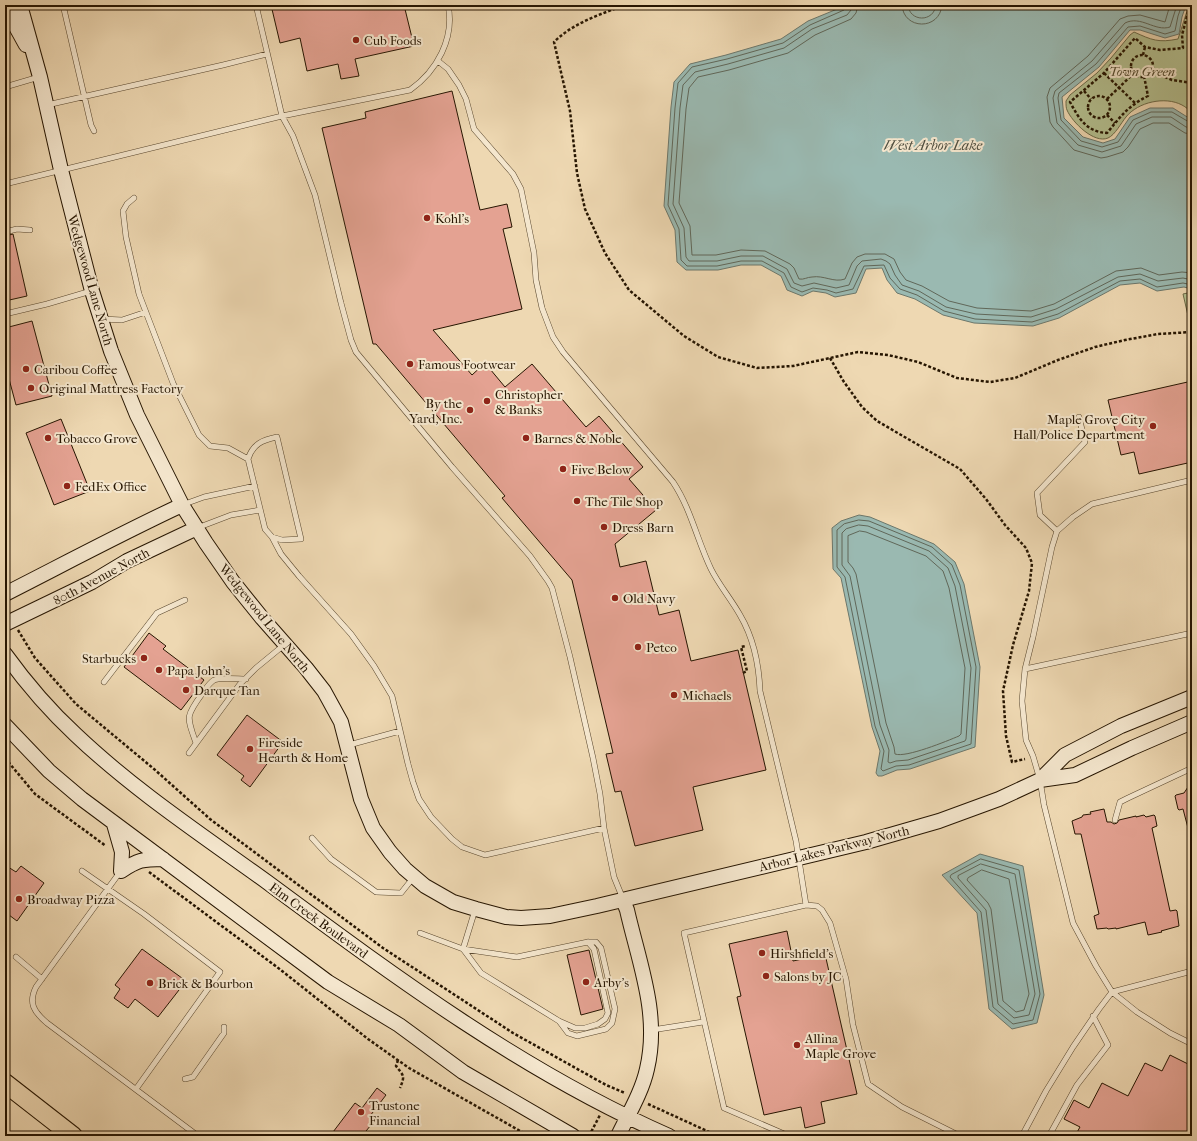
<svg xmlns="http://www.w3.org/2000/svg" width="1197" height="1141" font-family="'IM FELL French Canon',serif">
	<rect width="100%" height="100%" fill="#eed8b2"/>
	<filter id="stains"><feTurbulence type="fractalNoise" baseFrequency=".005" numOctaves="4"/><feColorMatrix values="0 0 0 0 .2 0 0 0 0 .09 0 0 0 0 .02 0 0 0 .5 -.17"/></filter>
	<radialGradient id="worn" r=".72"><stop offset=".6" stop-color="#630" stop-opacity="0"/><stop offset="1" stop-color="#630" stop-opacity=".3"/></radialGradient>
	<path fill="#b4c090" stroke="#6d6a48" d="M1189,5H1192V113C1189,110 1186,107 1182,105C1165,96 1138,102 1126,117C1121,123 1115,135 1108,138C1094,144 1072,122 1067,110C1066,108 1066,105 1066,101L1070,95L1097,73L1111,58L1130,35L1134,32C1152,40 1158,43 1178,39Z
		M1192,292V333L1183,294Z"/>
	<path fill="#9ab9b1" stroke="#6c776b" d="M847,5H915L922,10L928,5H1186L1182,17L1179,34L1165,38L1140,30H1130L1099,67L1062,97L1064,118L1083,137L1103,143L1115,139L1130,117L1150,108H1173L1192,120V285L1191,289L1184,287L1157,291L1140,283L1120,285L1059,318L1033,326L974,323L943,315L915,299L897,293L887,280L882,268L866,269L856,293L835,297L826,293L813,291L802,296L787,290L781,276L761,265H741L718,270H686L677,262L675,230L664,206L671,107L674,82L690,64L726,55L781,39L808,21Z
		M859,515L870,517L934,544L955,562L964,584L980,667L975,747L910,769L897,770L882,776H878L876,773L880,751L872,727L841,578L833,569L832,528L841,521Z
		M980,854L1023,866L1044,995L1037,1023L1012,1029L989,1009L977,913L942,875Z"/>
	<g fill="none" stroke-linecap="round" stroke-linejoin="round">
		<path stroke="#606759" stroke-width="1" d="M847,5L844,10L810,25L783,43L727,59L692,67L678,83L675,108L668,205L679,229L681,260L687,266H717L741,261H762L784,273L791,287L802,292L813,288L827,290L836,293L853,289L864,266L884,265L890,278L900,289L917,295L944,311L975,319L1032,322L1058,314L1120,281L1140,279L1157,287L1183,283L1192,285
			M852,5L851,10L847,15L812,29L784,48L728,64L695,72L683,85L680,108L673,204L684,228L686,257L689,261H717L741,256H763L787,269L794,283L802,286L814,283L836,288L849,285L857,266L862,261L881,259L886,261L890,264L895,275L902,285L919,291L946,307L976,314L1031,317L1056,309L1118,277L1140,274L1158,281L1183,278L1192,280
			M858,5L856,13L851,19L815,35L788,53L729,70L698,77L689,88L686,109L679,203L690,226L692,255H716L741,250L765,251L790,264L794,268L799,279C804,280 807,277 812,277C824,275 834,283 845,279L852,263L857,257L865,254H885L894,259L900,272L906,280L922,286L949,301L977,308L1031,311L1054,304L1116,271L1141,268L1159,275L1182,272L1192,273
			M902,5C903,30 940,31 942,5
			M908,5C909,22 934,23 936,5
			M1170,5L1165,22L1140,15L1128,16L1120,19L1088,56L1050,88L1047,97L1050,122L1053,127L1074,150L1101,158L1107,157L1123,152L1128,147L1140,129L1153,123H1169L1185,133L1192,134
			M1177,5L1170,27C1155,32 1141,15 1125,23L1092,61L1055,91L1053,98L1057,123L1078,145L1102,152L1121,146L1136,124L1152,117H1171L1186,127L1192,128
			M1182,5L1178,16L1175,31L1165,34L1140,26L1128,27L1096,64L1059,93L1058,98L1061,120L1081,141L1102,147L1118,142L1133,120L1151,112H1172L1189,122L1192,123
			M859,520L869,521L932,547L952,565L960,585L976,667L971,744L909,765L896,766L883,771L881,769L884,751L875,726L845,577L837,567V530L844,524Z
			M859,525L868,526L929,551L948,568L955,586L971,668L966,739L965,741L908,760L896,761L890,763L888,762L889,750L880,725L850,576L842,565V533L846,529Z
			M860,531L866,532L926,556L943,571L949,588L965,668L961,734L959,736C947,741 906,758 895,754L894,747L886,723L856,574L853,568L848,562V536Z
			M981,859L1019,870L1040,994L1033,1020L1013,1024L993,1007L981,912L950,877L951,875Z
			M981,864L1015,874L1035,994L1029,1015L1014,1018L998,1004L986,910L958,878V876Z
			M982,870L1009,879L1029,994L1024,1010L1016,1012L1003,1001L991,909L988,903L967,880L968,878Z"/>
	</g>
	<path fill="#e4a292" stroke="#261501" d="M271,5H404L414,46L355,59L359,76L341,79L338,64L307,71L300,38L280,43Z
		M452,91L480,210L507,204L512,227L503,229L522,309L433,330L472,375L485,363L505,387L532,364L586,427L599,416L643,467L629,479L656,510L615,544L620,567L646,561L659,615L679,610L691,661L738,650L766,770L693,787L703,830L635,846L621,791L615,792L606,754L613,753L572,580L502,498L505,496L376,344H373L322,128L366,118L365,112Z
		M13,234L27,296L5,301V236Z
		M32,321L52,396L16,405L5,364V328Z
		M1192,381V462L1139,474L1134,452L1121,455L1108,400Z
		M61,419L90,491L54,505L26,433Z
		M149,633L166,646L163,649L204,680L181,710L124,667Z
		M247,715L283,742L250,787L241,780L244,776L217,755Z
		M1192,781V827L1188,828L1183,809L1179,810L1178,809L1175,796L1176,795L1184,793Z
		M1104,809L1107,822H1111L1114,824L1117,823L1119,820L1136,816V817L1144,815L1146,817L1154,815L1155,816L1157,826L1152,828L1170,911L1176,910L1177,911L1179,926L1161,931L1162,932L1148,935L1145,922L1116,929V928L1108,929L1107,928L1097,929L1094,916L1099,914L1081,834H1075L1072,821L1082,817L1083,815L1091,814L1090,812Z
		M5,865L16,872L21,866L44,883L17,921L5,912Z
		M787,931L793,961L825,954L857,1094L821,1102L825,1123L805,1128L801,1107L764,1115L737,997L741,996L729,944Z
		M142,949L186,981L158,1017L135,999L128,1008L114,998L120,989L115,985Z
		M589,950L603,1009L581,1015L567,955Z
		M1170,1055L1192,1066V1136H1075L1080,1127L1064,1119L1074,1100L1089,1108L1102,1083L1128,1096L1145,1063L1162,1071Z
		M377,1088L386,1095L370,1116L375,1120L362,1136H330L355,1103L362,1108Z"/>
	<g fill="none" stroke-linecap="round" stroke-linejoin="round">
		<g stroke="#58462d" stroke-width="6">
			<path id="lane" d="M63,5L91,125L94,131
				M256,5L282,116L293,136L315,195L341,303L351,340L356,352L452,467L530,556L548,581L552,588L570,657L593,758L600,794L604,828L614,877L623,899
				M438,61L448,69L459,85L466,99L474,129L513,174L521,189L534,253L536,280L542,308L553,337L563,352L673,482C691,509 697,540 711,569C719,585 731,599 740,615C753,637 759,665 760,691L796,841L806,905L817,906L822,910L830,923L846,979L853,1025L868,1084L902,1107L960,1136
				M5,87L39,77
				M47,105L223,65L267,54
				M5,184L282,116L410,90C437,71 455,38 448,5
				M134,198L127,204L123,211L126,237L139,294L173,383L199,435L210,446L228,448L248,459L265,529L272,537L281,554L299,576L351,634L374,666L392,696L408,764L413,782L419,799L431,817L452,839L462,847L485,855L604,828
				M5,232L17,229L30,230
				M5,314L47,304L91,291
				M102,319L122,320L146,312
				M248,459C253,444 262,440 277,437L301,539L282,540L272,537
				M1192,480L1092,504L1073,517L1057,531L1052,547L1033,637L1025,669L1022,701L1026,740L1033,756L1040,780L1044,805L1073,923L1096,966L1112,992L1137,1012L1170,1033L1192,1044
				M182,505L204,497L255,486
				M197,528L231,515L260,510
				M1057,531L1040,515L1037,493L1085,442L1079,417
				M1025,669L1192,633
				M104,682L157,613L185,600
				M1188,699L1192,709
				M196,743C187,717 185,717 202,694C205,690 209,683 214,680C221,677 238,679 246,679
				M349,745L400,731
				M189,753L240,684L256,668L284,645
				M1115,820L1120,802L1128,798L1192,768
				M312,838L331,859L376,892L401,893L413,878
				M82,871L144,914L220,972L136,1089
				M120,872L36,987C28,1003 34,1012 47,1023L198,1136
				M475,910L463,949L481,973L559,1021L575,1028H585L598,1024L605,1019L608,1013L594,949L588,942
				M420,933L463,949L517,957L588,942H596L601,948L615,1009L612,1023L606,1029L577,1036L568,1033L559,1021
				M16,957L42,979
				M652,1030L703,1022
				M185,1079L193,1077L224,1033V1027
				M789,1136L724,1108L684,933L806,905
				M1022,1136L1046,1091L1073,1047L1099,1009L1112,992L1192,971
				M1049,1136L1077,1085L1108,1045L1093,1016"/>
		</g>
		<g stroke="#261501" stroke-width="16">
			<path id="secondary" d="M20,5L40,77L61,170L92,291L111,351L137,415L182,505L206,543L233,582L262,618L306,668L324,691L341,722L361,799L373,828L390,852L405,869L425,886L453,902L476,909L506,917L521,918L550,916L597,906L866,842L939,821L999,799L1040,780L1075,775L1132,748L1192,722
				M5,7L26,45
				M5,594C64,564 122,533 182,505
				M5,624L92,582L127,561L197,528
				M5,654C26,683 50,711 76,735C134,790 202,835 267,882C394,976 523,1072 669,1136
				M5,725L49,771L82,799L328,982L399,1025L463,1072L573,1136
				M1040,780L1065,755L1121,726L1192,697
				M114,824L122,852L121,871
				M121,871C138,860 142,859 163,859
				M618,1136C628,1115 642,1092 647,1069C660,1014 639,963 627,910L623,900"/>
		</g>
		<g stroke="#261501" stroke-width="20">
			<path id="highway" d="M5,1083L73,1136"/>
		</g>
		<path stroke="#261501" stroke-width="2.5" stroke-dasharray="3 2" stroke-linecap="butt" d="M625,5C601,14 573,23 554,42L570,111L577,173L585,209L605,253L629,290L684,336L718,357L757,368L793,366L858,352L888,355L918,362L957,378L990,382L1015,378L1058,360L1095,347L1125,340L1158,334L1192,332
			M1143,55L1145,47
			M1131 66a11 11 0 1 1 22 0a11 11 0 1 1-22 0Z
			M1151,71L1172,80L1192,83
			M1104,73L1135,103
			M1144,76L1148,96C1128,106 1121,116 1107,133C1087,132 1079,119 1070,102L1104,73L1135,38L1145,47L1160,50L1183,48L1182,35L1190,5
			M1084,91L1091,99
			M1088 107a11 11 0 1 1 22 0a11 11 0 1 1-22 0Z
			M1107,99L1134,73
			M1107,115L1115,123
			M830,358L844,382L862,407L877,421L960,469L986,499L1005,525L1026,548L1032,563L1029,591L1013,645L1003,691L1006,736L1012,762L1025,759
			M18,630L35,658L76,704L154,769L210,819L383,948L513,1033L606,1085L625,1093
			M743,673L747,671L741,647L746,646
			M5,758L35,794L106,846
			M149,872L277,967L368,1039L409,1068L529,1136
			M398,1060L396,1066C404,1076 405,1076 400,1088
			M648,1104L718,1136
			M589,1136L600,1115"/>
		<use href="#lane" stroke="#f4e6cd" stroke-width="5"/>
		<use href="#secondary" stroke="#f4e6cd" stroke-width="14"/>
		<use href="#highway" stroke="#eed8b2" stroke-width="18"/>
	</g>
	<g fill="#8f2418" stroke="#f4e6cd" stroke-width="1.5">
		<circle cx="356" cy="40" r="4"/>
		<circle cx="427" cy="218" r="4"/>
		<circle cx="410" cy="364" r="4"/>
		<circle cx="26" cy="369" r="4"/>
		<circle cx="31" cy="388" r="4"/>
		<circle cx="487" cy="401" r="4"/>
		<circle cx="470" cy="410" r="4"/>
		<circle cx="1153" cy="426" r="4"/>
		<circle cx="48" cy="438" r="4"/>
		<circle cx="526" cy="438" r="4"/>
		<circle cx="563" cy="469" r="4"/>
		<circle cx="67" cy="486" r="4"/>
		<circle cx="577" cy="501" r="4"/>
		<circle cx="604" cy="527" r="4"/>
		<circle cx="615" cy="598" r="4"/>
		<circle cx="638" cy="647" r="4"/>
		<circle cx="144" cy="658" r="4"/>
		<circle cx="159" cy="670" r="4"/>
		<circle cx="186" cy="690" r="4"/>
		<circle cx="674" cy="695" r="4"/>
		<circle cx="250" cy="749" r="4"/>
		<circle cx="19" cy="899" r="4"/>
		<circle cx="762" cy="953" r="4"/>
		<circle cx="766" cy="976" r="4"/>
		<circle cx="586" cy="982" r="4"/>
		<circle cx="150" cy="983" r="4"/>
		<circle cx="797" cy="1045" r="4"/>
		<circle cx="361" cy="1112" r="4"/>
	</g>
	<g text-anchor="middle" stroke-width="4" stroke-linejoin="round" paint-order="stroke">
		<g font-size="13" fill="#261501" stroke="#f4e6cd" text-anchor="start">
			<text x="364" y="45">Cub Foods</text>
			<text x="435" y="223">Kohl's</text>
			<text x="418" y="369">Famous Footwear</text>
			<text x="34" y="374">Caribou Coffee</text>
			<text x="39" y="393">Original Mattress Factory</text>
			<text x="495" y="399">Christopher<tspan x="495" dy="15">&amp; Banks</tspan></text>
			<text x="462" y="408" text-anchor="end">By the<tspan x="462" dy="15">Yard, Inc.</tspan></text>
			<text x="1145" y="424" text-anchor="end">Maple Grove City<tspan x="1145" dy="15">Hall/Police Department</tspan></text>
			<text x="56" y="443">Tobacco Grove</text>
			<text x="534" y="443">Barnes &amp; Noble</text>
			<text x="571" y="474">Five Below</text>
			<text x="75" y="491">FedEx Office</text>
			<text x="585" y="506">The Tile Shop</text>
			<text x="612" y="532">Dress Barn</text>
			<text x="623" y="603">Old Navy</text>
			<text x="646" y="652">Petco</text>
			<text x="136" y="663" text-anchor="end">Starbucks</text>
			<text x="167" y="675">Papa John's</text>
			<text x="194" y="695">Darque Tan</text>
			<text x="682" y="700">Michaels</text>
			<text x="258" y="747">Fireside<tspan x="258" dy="15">Hearth &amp; Home</tspan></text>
			<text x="27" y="904">Broadway Pizza</text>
			<text x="770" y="958">Hirshfield's</text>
			<text x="774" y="981">Salons by JC</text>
			<text x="594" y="987">Arby's</text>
			<text x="158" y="988">Brick &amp; Bourbon</text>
			<text x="805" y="1043">Allina<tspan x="805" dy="15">Maple Grove</tspan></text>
			<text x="369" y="1110">Trustone<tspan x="369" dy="15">Financial</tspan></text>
		</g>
		<g font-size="13" font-style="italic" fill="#51482c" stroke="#f4e6cd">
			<text x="1142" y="76">Town Green</text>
		</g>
		<g font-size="13" fill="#261501" stroke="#f4e6cd">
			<text transform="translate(91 280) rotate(74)" y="5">Wedgewood Lane North</text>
			<text transform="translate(101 576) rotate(-28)" y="5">80th Avenue North</text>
			<text transform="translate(265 618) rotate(51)" y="5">Wedgewood Lane North</text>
			<text transform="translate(834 848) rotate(-14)" y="5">Arbor Lakes Parkway North</text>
			<text transform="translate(319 920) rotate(36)" y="5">Elm Creek Boulevard</text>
		</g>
		<g font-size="14" font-style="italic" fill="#4f4e3f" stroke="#f4e6cd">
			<text x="933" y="150">West Arbor Lake</text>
		</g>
	</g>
	<rect width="1197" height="1141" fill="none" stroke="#eed8b2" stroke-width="20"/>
	<rect x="6" y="6" width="1185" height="1129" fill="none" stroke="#261501" stroke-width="2"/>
	<rect x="10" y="10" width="1177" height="1121" fill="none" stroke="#261501"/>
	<rect width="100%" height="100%" filter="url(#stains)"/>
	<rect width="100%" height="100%" fill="url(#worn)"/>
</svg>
